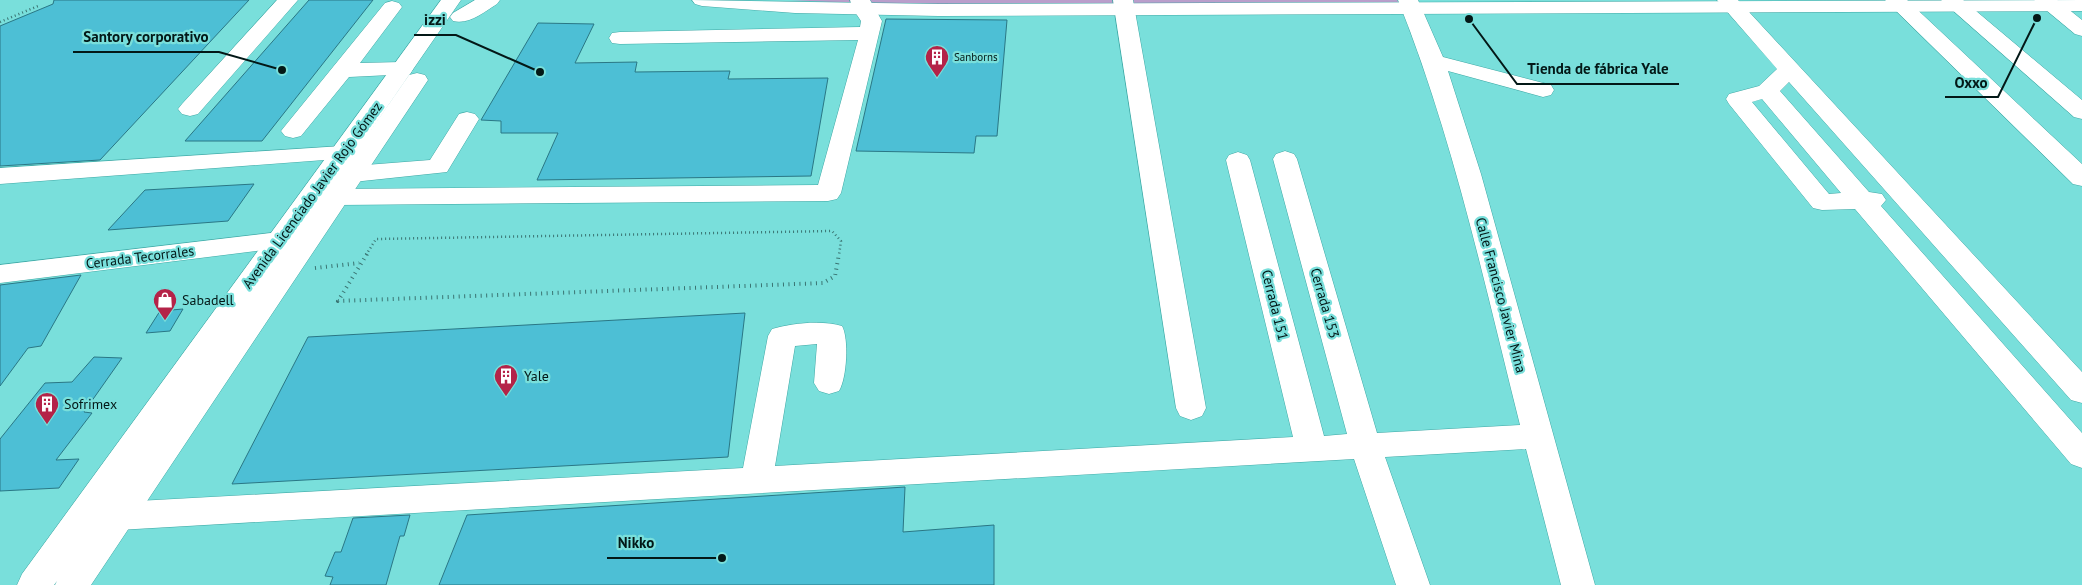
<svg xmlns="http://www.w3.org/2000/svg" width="2082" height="585" font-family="'PT Sans',sans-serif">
	<rect width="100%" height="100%" fill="#79dfdb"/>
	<path fill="#ba9ecb" d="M791,0H1397L1400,4H868Z"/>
	<path fill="#4dbfd5" stroke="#2a7785" d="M54,0H249L100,160L0,166V26L53,4Z
		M309,0H373L262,141H185Z
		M886,19L1007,20L997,136H976L974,153L856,151Z
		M538,23L594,24L575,63L637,62L635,72L730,71L728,79L828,78L811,176L537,180L558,133H501V121L481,120Z
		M254,184L228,221L108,230L145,190Z
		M81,275L41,346L28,348L0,386V285Z
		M183,309L170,331L146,333L160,311Z
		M745,313L728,457L232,484L308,337Z
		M94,357L122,358L84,412L92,413L56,460L79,459L59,488L0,491V439L45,383L72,382Z
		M905,487L903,532L994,525V585H439L467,515Z
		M410,515L404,536H400L386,585H330L333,577L325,576L335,552H341L353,518Z"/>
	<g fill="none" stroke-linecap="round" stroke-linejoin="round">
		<g stroke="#3ea8a5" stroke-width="1">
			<path id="minor" d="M277,0H298L198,114L190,116L182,114L178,109L182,104Z
				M850,0H870L882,21L841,193L837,199L828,201L337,205L328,203L324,197L328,191L337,189L818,185L858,40L620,44L612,43L609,38L612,33L620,32L860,27L861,21L853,9Z
				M1113,0H1133L1206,408L1202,416L1191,420L1180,416L1176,408Z
				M1398,0H1418L1443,57L1551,85L1554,90L1551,95L1543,97L1448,71L1481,174L1595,585H1561L1526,449L1385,457L1430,585H1396L1354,459L101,531L89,527L85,517L89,507L101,503L743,468L768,336L772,329C792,323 822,320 842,326C849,338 847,378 839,391L829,394L819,391L814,383L817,344L795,346L775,466L1293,437L1226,160L1229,155L1238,152L1247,155L1250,160L1324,436L1347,434L1273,159L1276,154L1285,151L1294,154L1297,159L1377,433L1520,425C1484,282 1453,137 1398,0Z
				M1717,0H1738L2082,372V403L2071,400L1789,82L1780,91L1869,192L1882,194L1886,200L1881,206L2082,433V468L2071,464L1855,209L1822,210L1813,208L1729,104L1726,99L1729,94L1759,86L1777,69ZM1762,99L1841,193L1829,194L1752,102Z
				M1885,0H1907L2082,164V186L2073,184Z
				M1941,0H1963L2082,100V119L2074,117Z
				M2034,0H2057L2082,20V36L2075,34Z
				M392,1L399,3L402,7L360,63L402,62L410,64L413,69L410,74L349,77L301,136L293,138L285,136L281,131L285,126L385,3Z
				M467,112L475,114L479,119L447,172L353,182L344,180L341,174L344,168L353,166L430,160L459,114Z
				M342,146L351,148L354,153L351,158L0,184V168Z
				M279,232L288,235L292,241L288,247L0,283V265Z"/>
		</g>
		<g stroke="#3ea8a5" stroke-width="1">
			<path id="major" d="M441,0H461L360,146L409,75L417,73L425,75L428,80L91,585H55L57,581L54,585H17L22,574Z
				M475,0H500L497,4C484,12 469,25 453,21L450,17L453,13Z
				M692,0L939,4L2082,0V11L939,16L795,13L702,6L695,4Z"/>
		</g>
		<path stroke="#3a7472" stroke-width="2.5" stroke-dasharray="1 3" stroke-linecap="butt" d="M0,22L38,6
			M366,255L376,239L832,231L841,241L839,255"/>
		<path stroke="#3a7472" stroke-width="4" stroke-dasharray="1 4.5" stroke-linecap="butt" d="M367,254L338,301L823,283L835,276L839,254
			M315,268L359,263"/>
		<use href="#minor" fill="#fff" fill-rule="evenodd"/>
		<use href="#major" fill="#fff" fill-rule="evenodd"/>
	</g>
	<defs>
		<g id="building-pin" transform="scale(1.25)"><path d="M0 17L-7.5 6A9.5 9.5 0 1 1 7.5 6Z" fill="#b42348" stroke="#79dfdb"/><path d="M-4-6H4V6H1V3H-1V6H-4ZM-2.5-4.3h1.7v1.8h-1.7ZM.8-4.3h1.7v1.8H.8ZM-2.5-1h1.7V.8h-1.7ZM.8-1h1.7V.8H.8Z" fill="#fff"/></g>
		<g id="shop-pin" transform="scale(1.25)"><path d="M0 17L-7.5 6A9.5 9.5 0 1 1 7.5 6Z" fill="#b42348" stroke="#79dfdb"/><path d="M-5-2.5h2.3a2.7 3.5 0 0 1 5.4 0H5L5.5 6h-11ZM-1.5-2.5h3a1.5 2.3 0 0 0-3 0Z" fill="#fff"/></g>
	</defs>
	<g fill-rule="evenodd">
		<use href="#building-pin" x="937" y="57"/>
		<use href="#shop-pin" x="165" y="300"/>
		<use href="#building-pin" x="506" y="376"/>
		<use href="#building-pin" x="47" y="404"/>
	</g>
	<g text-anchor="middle" stroke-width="4.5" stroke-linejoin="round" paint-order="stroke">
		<g font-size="11" fill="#031817" stroke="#79dfdb" text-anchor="start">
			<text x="954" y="61">Sanborns</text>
		</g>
		<g font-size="14" fill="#031817" stroke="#79dfdb">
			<text transform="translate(312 195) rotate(-54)" y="5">Avenida Licenciado Javier Rojo Gómez</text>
			<text transform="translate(140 257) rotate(-7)" y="5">Cerrada Tecorrales</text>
			<text transform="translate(1501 295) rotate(75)" y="5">Calle Francisco Javier Mina</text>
			<text transform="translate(1325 303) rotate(74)" y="5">Cerrada 153</text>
			<text transform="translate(1275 305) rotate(76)" y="5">Cerrada 151</text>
		</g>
		<g font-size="14" fill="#031817" stroke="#79dfdb" text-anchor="start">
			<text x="182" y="305">Sabadell</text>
			<text x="524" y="381">Yale</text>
			<text x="64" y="409">Sofrimex</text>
		</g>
	</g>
	<path fill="none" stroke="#031817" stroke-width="2" d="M540 72L456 35H414M282 70L219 52H73M1469 19L1517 84H1679M2037 18L1998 97H1945M722 558L664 558H607"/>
	<g fill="#031817" stroke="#79dfdb" stroke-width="2">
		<circle cx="540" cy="72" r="5"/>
		<circle cx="282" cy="70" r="5"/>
		<circle cx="1469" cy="19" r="5"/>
		<circle cx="2037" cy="18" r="5"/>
		<circle cx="722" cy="558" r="5"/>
	</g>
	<g font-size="15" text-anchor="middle" font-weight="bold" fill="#031817" stroke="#79dfdb" stroke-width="4.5" stroke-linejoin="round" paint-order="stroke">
		<text x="435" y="25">izzi</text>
		<text x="146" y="42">Santory corporativo</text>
		<text x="1598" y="74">Tienda de fábrica Yale</text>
		<text x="1971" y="88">Oxxo</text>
		<text x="636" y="548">Nikko</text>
	</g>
</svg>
